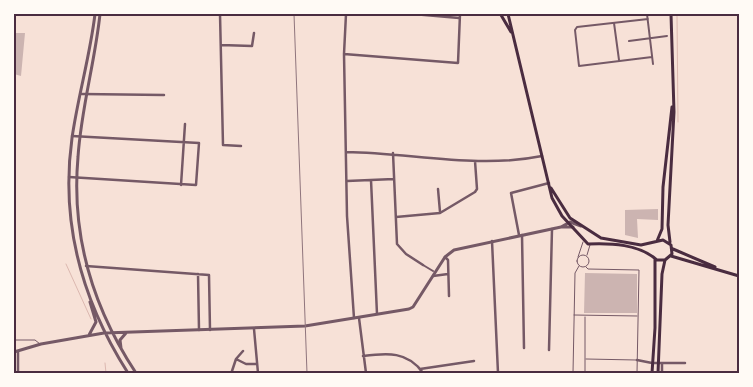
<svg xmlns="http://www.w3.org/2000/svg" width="753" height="387" font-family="'IBM Plex Sans',sans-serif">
	<rect width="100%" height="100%" fill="#f7e1d7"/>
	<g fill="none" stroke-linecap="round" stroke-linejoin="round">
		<path stroke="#dcb8b0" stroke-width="1" d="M677,14L678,122
			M66,264L91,319
			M105,363L106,373"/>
	</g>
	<path fill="#ccb4b1" d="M14,33H25L21,76L14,74Z
		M658,209V220L637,219L638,238L625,235V210Z
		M585,273L637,274V313H584Z"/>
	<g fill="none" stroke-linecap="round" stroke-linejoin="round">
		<path stroke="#755966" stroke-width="1" d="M577 261a6 6 0 1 1 12 0a6 6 0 1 1-12 0Z
			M587,255L590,245
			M578,257L583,242
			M586,267L588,269L639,270L637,373
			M574,315L637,316
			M585,317V373
			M14,340H35L40,344
			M586,359L636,360
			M573,373L575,273L579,266"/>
		<path stroke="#755966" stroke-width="2" d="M647,14L653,64
			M648,19L577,27L575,30L579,66L652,57
			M614,23L619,60
			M629,41L667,36
			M423,265L433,271"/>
		<path stroke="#755966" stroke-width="2.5" d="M220,14L223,145L241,146
			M346,14L344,54L347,216L354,318
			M413,14L459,18
			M221,45L252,46L254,33
			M344,54L458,63L460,14
			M82,94L164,95
			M347,152C412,153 478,169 542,156
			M393,153L397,244L406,254L423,265
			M69,177L196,185L199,143L72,136
			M371,180L377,314
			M347,181L394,179
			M181,185L185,124
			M438,189L440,212
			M396,217L440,213L475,192L477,189L475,161
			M519,235L511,193L549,183
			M522,235L524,348
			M492,241L498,373
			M445,257L448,260L449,296
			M86,266L209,275L210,330
			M198,274L199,330
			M433,276L448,274
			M359,318L366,373
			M254,329L258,373
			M549,350L552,229
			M363,356C387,353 408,351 423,373
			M236,359L246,364H257
			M637,360L652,363H685
			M420,369L474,361
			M232,371L236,359L243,351
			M18,373V352
			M662,373V363"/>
		<path stroke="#755966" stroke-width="3" d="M95,14C90,56 78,96 72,138C60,224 82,301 128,373
			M100,14C95,62 81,109 78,157C71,236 93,308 136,373
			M561,227L570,222L581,226
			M89,335L96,322L90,302
			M121,348L120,340L126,333
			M14,352L41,344L104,333L305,326L409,309L413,307L445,257L454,250L561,227H573"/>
		<path stroke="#4a2c40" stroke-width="3" d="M490,14H499
			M508,14L552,198L562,216L588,244C611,243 639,244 657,260H665
			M501,15L511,32
			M551,188L570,218L601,238L641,245L663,240L671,245L672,254L665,260L662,274L658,373
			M657,241L662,229L663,187L672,107
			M670,242L668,225L674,112L671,14
			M673,249L715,267
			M671,256L739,276
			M652,373L655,328V259"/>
		<path stroke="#8f747c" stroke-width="1" d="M294,14L307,373"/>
	</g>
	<rect width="753" height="387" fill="none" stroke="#fffaf5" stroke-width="30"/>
	<rect x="15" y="15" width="723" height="357" fill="none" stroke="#4a2c40" stroke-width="2"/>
</svg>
